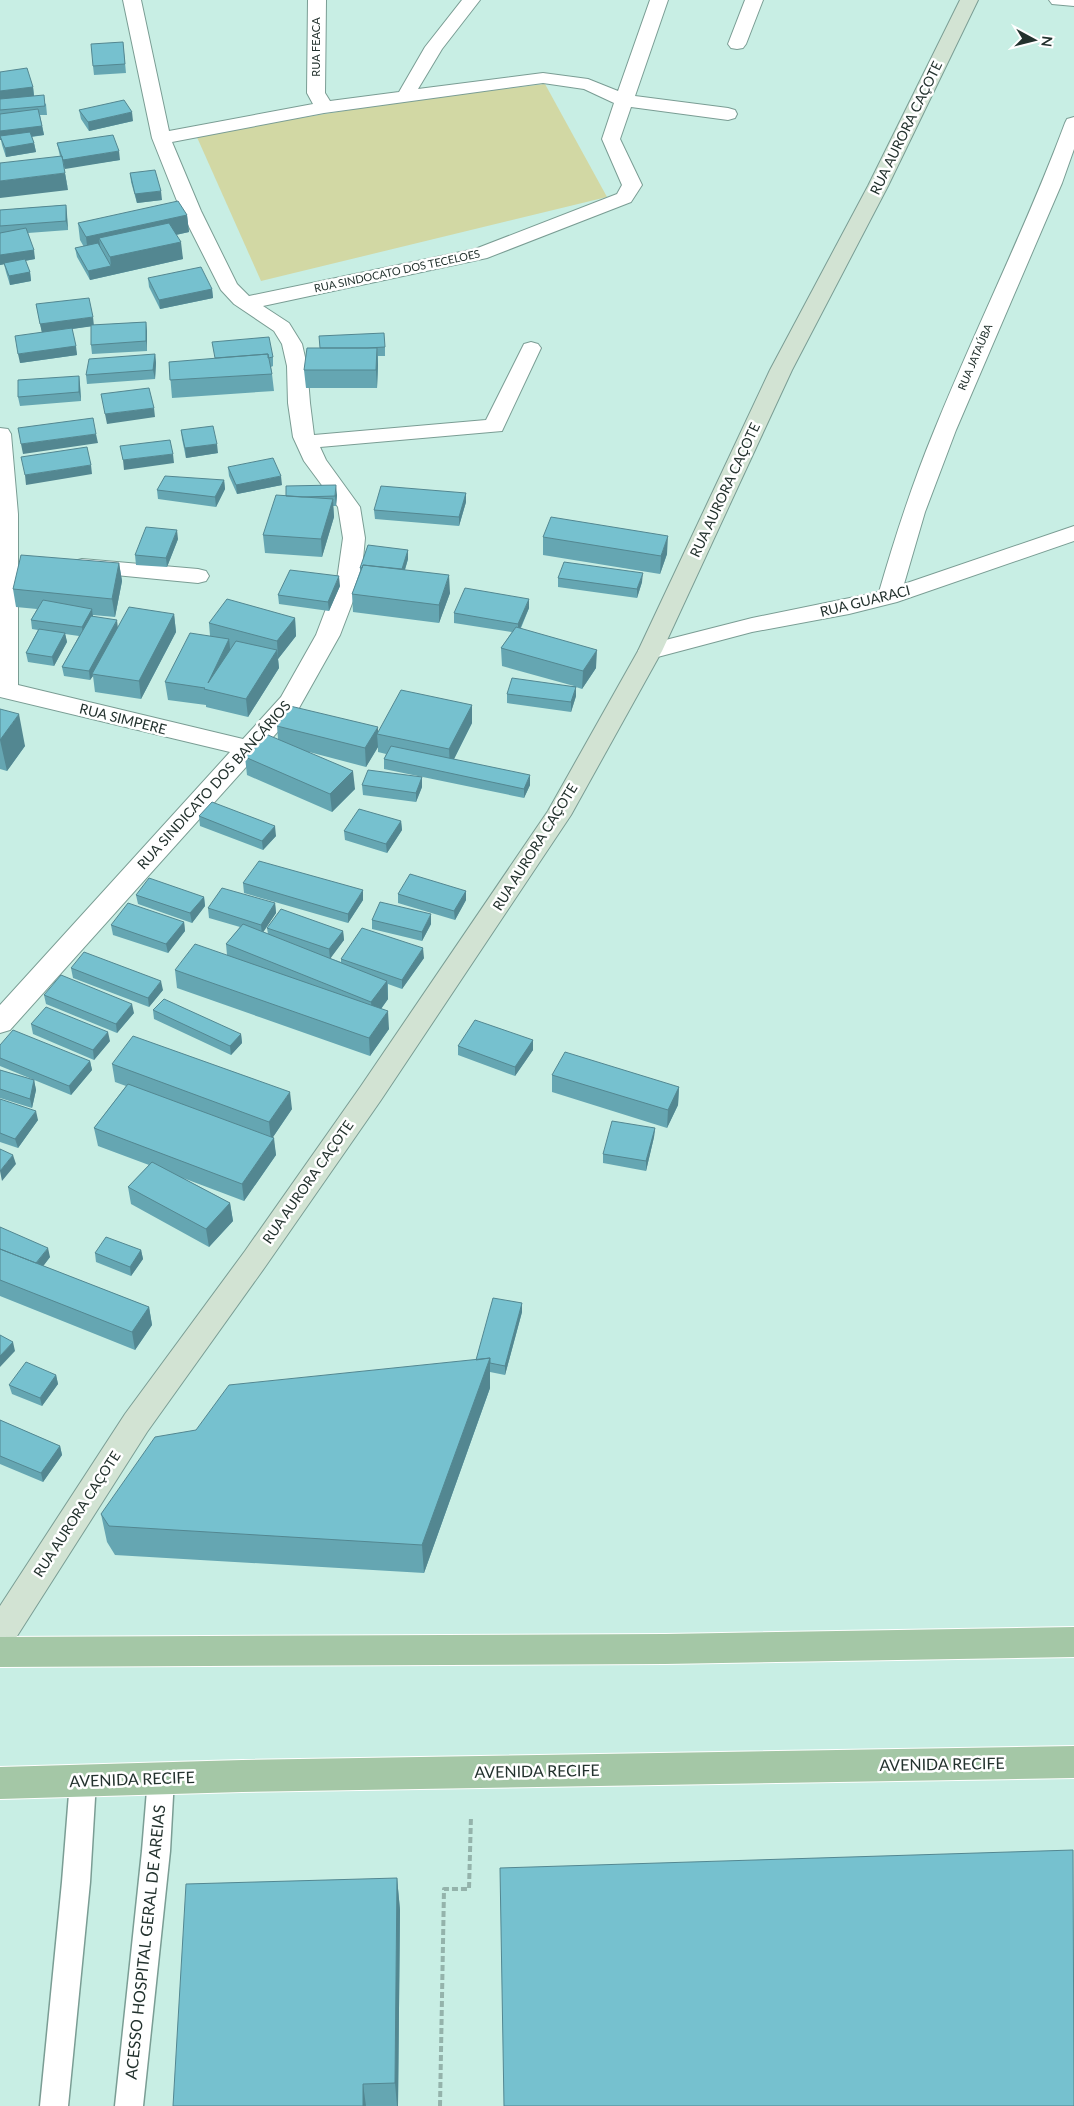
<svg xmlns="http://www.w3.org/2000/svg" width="1074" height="2106" font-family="Lato,sans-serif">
	<rect width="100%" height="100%" fill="#c8eee4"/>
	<path fill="#d2d8a4" d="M545,84L607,197L261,281L196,135L411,100Z"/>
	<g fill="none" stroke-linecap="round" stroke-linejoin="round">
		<g stroke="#7a9d94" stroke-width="3">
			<path id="lane" d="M161,1766L170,1769L174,1778L170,1851L143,2106H115L142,1851L148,1778L152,1769Z
				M83,1769L92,1772L96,1781L90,1882L68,2106H40L62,1882L70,1781L74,1772Z"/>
		</g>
		<g stroke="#7a9d94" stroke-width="2">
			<path id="street" d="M123,0H141L169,131L313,104L307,93L308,0H326L325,93L330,101L399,92L425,47L462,0H480L442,49L418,89L543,73L588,79L618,91L650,0H668L635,96L728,108L735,110L737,114L735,118L728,120L631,107L620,139L642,185L631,202L487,258L263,306L289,323L302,344L307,366L310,403L314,435L486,420L524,344L531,342L538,344L541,348L502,431L320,447L326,460L360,507L365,538L361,580L340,635L299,708L10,1030L0,1033V1005L230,752L0,697V428L8,429L11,434L18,514V685L243,739L281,697L316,635L337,580L343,538L338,507L304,461L293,437L288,403L287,366L282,344L274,331L234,304L221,290L181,211L152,138ZM543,83L584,89L614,103L602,139L622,185L617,194L475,249L249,296L237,284L201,211L172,142L324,113Z
				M745,0H763L746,44L743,48L737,49L731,48L728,44Z
				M1049,0H1074V6L1052,4Z
				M1074,117V149L1062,183L956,430L925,512L904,584L1074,526V541L897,602L849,614L752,632L650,659L642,656L638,651L642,646L752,618L879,592C895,537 912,484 934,431C976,327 1026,228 1065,123L1067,119Z
				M82,559L198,569L206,571L209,576L206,581L198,583L74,571L71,566L74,561Z"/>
		</g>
		<g stroke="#7a9d94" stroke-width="2">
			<path id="secondary" d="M960,0H978L888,186L792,370L662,651L571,815L381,1100L265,1267L147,1432L12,1644L0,1649V1606L125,1414L245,1251L361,1086L548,811L638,651L770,370L868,186Z"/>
		</g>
		<g stroke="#fff" stroke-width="2">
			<path id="primary" d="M1074,1627V1657L665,1664L0,1667V1637L665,1634Z
				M1074,1746V1778L242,1792L0,1799V1767L242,1760Z"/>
		</g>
		<path stroke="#94b3ab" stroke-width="4" stroke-dasharray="6 3" stroke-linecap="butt" d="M440,2106L444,1889H469L471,1816"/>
		<use href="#lane" fill="#fff" fill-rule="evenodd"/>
		<use href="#street" fill="#fff" fill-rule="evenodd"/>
		<use href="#secondary" fill="#d2e3d3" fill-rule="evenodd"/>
		<use href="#primary" fill="#a4c7a6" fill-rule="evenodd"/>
	</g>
	<path fill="#65a6b2" d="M123,42L126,73L94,75L93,66Z
		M0,72L33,87L34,96L46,104L47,115H40L44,135L32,137L34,143L36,152L6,157L2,145L1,140H0Z
		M79,110L133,121L89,131L81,119Z
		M57,143L120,160L64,168L68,190L59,152Z
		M130,173L162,200L137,203L131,182Z
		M66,205L68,230L28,233L35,259L25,261L30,272L31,281L10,285L6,272L4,264L0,265V210Z
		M187,215L189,232L176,235L183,259L90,280L77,257L75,248L84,247L80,240L78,223Z
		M148,278L212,289L213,298L160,309L149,287Z
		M36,304L94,325L146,322L147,351L92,354L91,345V326L72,329L77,355L20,363L42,332Z
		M385,347V356H378V365L377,388H306L304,370L320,348Z
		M155,354L156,363L155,379L87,384L86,375Z
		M273,357V366L271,367L272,374L274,391L172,398L169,362Z
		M79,376L80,385L81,401L20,406L18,397Z
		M181,430L218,453L186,458L182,439Z
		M228,467L282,485L237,494L229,476Z
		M224,480L225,489L216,507L158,499L157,490Z
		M466,493V502L459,526L375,519L374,510Z
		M337,495L336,506H333L334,517L322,557L265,553L263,535L286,496Z
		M543,537L667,554L660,574L543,555Z
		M178,539L167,567L136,565L135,555Z
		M408,550V559L405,570L450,593L439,623L353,612L352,594L360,571V568Z
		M119,563L122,581L115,617L93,615V616L118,627L174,614L176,632L141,699L95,692L93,676L90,680L64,676L62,667L79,636L65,634L67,642L54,666L28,662L26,653L38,630L32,629L31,620L37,609L16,607L13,589Z
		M558,578L642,582L637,598L558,587Z
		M340,586L329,611L279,604L278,595Z
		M529,608L521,628L596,668L582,689L576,687V696L571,712L507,703V694L574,686L502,666L501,648L512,632L454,623V613Z
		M295,618L296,636L278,659L279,668L248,717L206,707V705L168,700L165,682L210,636L209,623Z
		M472,705V723L454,759L530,785L524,798L384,769V759L386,754L378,752V747L366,767L309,752L355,789L332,812L247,775L245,757L278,739L277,726L378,732Z
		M0,709L25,746L7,771L0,769Z
		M422,777V787L416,802L363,795L362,785Z
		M199,816L276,836L263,850L200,826Z
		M401,821L402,830L387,853L345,840L344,831Z
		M243,883L363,900L348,923L244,893Z
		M466,891V900L455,920L398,903V894Z
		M136,895L204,897L205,906L192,923L138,904Z
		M275,903L276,913L263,932L268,934L267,928L343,931L344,940L330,958L341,962V959L424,958L402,989L388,984V999L381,1009L389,1029L370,1056L177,988L175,970L227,955L226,944L240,927L209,918L208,908Z
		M372,920L431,924L422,941L372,929Z
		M184,922L185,931L168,953L113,935L111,925Z
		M71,968L163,990L149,1007L73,978Z
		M44,995L134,1013L117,1033L46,1004Z
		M153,1010L241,1034L242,1043L231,1055L154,1019Z
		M31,1024L110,1041L94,1060L33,1034Z
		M533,1040V1050L515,1076L458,1055V1046Z
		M0,1045L90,1061L92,1070L71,1095L0,1066Z
		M112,1064L292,1109L273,1137L276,1155L244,1201L183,1178L230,1203L233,1221L209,1247L131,1204L128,1187L149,1165L98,1146L94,1128L126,1086L115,1082Z
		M0,1070L34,1080L36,1090L32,1108L0,1098Z
		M552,1075L679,1087L678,1105L667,1128L552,1092Z
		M0,1099L38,1120L18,1148L0,1142Z
		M655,1128L654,1137L646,1171L603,1163V1154Z
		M0,1227L50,1257L43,1266L149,1307L152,1325L135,1350L0,1296Z
		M141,1250L143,1259L131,1276L96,1262L95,1253Z
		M522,1303V1312L505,1375L490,1372V1388L424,1573L115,1555L107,1542L101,1514L196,1430L476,1360Z
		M56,1375L58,1384L42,1406L12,1394L9,1385Z
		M0,1420L60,1446L62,1455L43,1482L0,1464Z
		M397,1878L400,1910L398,2106H173Z"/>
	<path fill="#538791" d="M33,87L34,96L0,100V91Z
		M132,112L133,121L89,131L88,122Z
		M42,126L44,135L2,140L0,136L1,140H0V131Z
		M34,143L36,152L6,157L5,148Z
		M119,151L120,160L65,169L63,160Z
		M65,173L68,190L0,198V181Z
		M161,191L162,200L137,203L135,194Z
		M66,205L67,214L68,230L66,221Z
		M187,215L189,232L106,250L99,238L101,252L88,254L86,237Z
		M181,242L183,259L90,280L88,271L111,266L110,257Z
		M34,250L35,259L0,265V255Z
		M30,272L31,281L10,285L9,276Z
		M212,289L213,298L160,309L159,300Z
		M93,317L94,326L42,333L40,324Z
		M146,322L147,331V351L146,341Z
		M76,346L77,355L20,363L18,354Z
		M377,348L378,365L377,388L376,370Z
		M155,354L156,363L155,379L153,370Z
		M79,376L80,385L81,401L79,392Z
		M154,408L155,417L107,424L105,414Z
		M96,434L98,443L23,454L21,444Z
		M217,444L218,453L186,458L185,448Z
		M173,454L174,463L124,470L123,460Z
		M91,465L92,474L26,485L25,475Z
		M281,476L282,485L237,494L236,485Z
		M224,480L225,489L216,507L215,497Z
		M336,485L337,495L336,506L335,496Z
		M466,493V502L459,526V517Z
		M333,499L334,517L322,557L321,539Z
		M177,530L178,539L167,567L166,558Z
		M668,536L667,554L660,574L661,556Z
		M408,550V559L401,582V572Z
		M119,563L122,581L115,617L112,599Z
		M643,573L642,582L637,598V589Z
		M449,575L450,593L439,623V605Z
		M339,576L340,586L329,611L328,602Z
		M529,599V608L518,633V624Z
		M92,609L93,618L83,637L82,627Z
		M174,614L176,632L141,699L139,681Z
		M295,618L296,636L278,659L277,641Z
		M117,620L118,629L92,674L93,676L90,680L89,671Z
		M65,633L67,642L54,666L52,657Z
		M229,639L231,657L208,683Z
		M277,650L279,668L248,717L246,699Z
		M597,650L596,668L582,689L583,671Z
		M576,687V696L571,712V702Z
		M472,705V723L450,767L449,749Z
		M19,714L25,746L7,771L0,740Z
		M378,727V734H377L378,747L366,767L365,748Z
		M353,771L355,789L332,812L330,794Z
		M530,775V785L524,798V789Z
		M422,777V787L416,802V793Z
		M401,821L402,830L387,853L386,844Z
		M275,826L276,836L263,850L262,841Z
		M363,890V900L348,923V914Z
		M466,891V900L455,920L454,911Z
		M204,897L205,906L192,923L190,913Z
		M275,903L276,913L262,934L261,925Z
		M431,914V924L422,941V932Z
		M184,922L185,931L168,953L166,944Z
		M343,931L344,940L330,959L329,949Z
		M423,948L424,958L402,989V980Z
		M161,981L163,990L149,1007L148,998Z
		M387,981L388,999L373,1020L371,1002Z
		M132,1004L134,1013L117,1033L116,1024Z
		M388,1011L389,1029L370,1056L369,1038Z
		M108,1032L110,1041L94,1060L93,1050Z
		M241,1034L242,1043L231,1055L230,1046Z
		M533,1040V1050L515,1076V1067Z
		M90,1061L92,1070L71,1095L69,1086Z
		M34,1080L36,1090L32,1108L30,1099Z
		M679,1087L678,1105L667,1128L668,1110Z
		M290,1092L292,1109L271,1140L269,1122Z
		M36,1111L38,1120L18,1148L15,1139Z
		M655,1128L654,1137L646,1171V1161Z
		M274,1138L276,1155L244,1201L242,1184Z
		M13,1155L16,1164L2,1181L0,1171Z
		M230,1203L233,1221L209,1247L206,1229Z
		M48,1248L50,1257L35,1277L33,1268Z
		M141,1250L143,1259L131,1276L130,1267Z
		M522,1303V1312L505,1375V1366Z
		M149,1307L152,1325L135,1350L132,1332Z
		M13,1342L15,1351L0,1367V1356Z
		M490,1358V1388L424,1573L422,1545Z
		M56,1375L58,1384L42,1406L40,1398Z
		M60,1446L62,1455L43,1482L41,1473Z
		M397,1878L400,1910L398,2106H397L395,2083Z
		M363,2084L366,2106H363Z"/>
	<path fill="#76c1cf" stroke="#538791" d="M123,42L125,64L93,66L91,44Z
		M27,68L33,87L0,91V72Z
		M44,95L45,106L0,110V99Z
		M124,100L132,112L88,122L79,110Z
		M38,109L42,126L0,131V114Z
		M30,132L34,143L5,148L0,136Z
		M113,135L119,151L63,160L57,143Z
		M62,156L65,173L0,181V163Z
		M155,170L161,191L135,194L130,173Z
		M178,201L187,215L86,237L78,223Z
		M66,205V221L0,226V210Z
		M169,223L181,242L110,257L99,238Z
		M26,228L34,250L0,255V233Z
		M98,243L111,266L88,271L75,248Z
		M25,259L30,272L9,276L4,263Z
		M201,267L212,289L159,300L148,278Z
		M89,298L93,317L40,324L36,304Z
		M146,322V341L91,345V325Z
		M72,328L76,346L18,354L15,336Z
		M384,333L385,347L367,348H320L319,336Z
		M269,337L273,357L268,358V354L215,358L212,342Z
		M307,348H377L376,370H304Z
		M155,354L153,370L86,375L89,359Z
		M268,354L272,374L170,380L169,362Z
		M79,376V392L18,397V380Z
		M149,388L154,408L105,414L101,394Z
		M93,418L96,434L21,444L18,428Z
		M213,426L217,444L185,448L181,430Z
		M170,440L173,454L123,460L120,446Z
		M87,447L91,465L25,475L21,457Z
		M273,458L281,476L236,485L228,467Z
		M165,476L224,480L215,497L157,490Z
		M336,485L335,496L302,497L286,496V486Z
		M381,486L466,493L459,517L374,510Z
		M276,495L333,499L321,539L263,535Z
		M551,517L668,536L661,556L543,537Z
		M146,527L177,530L166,558L135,555Z
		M368,545L408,550L402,569L363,565L362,568H360Z
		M21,555L119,563L112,599L13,589Z
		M564,562L643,573L637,589L558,578Z
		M363,565L449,575L439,605L352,594Z
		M290,570L339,576L328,602L278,595Z
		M465,588L529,599L518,624L454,613Z
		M227,599L295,618L277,641L209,623Z
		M43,600L92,609L82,627L31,620Z
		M129,607L174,614L139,681L92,674Z
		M91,616L117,620L89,671L62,667Z
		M516,627L597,650L583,671L501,648Z
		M39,629L65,633L52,657L26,653Z
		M190,633L229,639L208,683L236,641L277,650L246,699L204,689L205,688L165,682Z
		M512,678L576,687L571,702L507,694Z
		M401,690L472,705L449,749L377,734Z
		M290,706L378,727L365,748L277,726Z
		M0,709L19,714L0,740Z
		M268,735L353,771L330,794L245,757Z
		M391,746L530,775L524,789L384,759Z
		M368,770L422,777L416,793L362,785Z
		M212,802L275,826L262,841L199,816Z
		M359,809L401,821L386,844L344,831Z
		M259,861L363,890L348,914L243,883Z
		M410,874L466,891L454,911L398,894Z
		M149,878L204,897L190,913L136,895Z
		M222,888L275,903L261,925L208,908Z
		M380,902L431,914L422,932L372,920Z
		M128,903L184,922L166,944L111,925Z
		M281,909L343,931L329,949L267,928Z
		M243,924L387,981L371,1002L226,944Z
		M362,928L423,948L402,980L341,959Z
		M195,944L388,1011L369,1038L175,970Z
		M84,952L161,981L148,998L71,968Z
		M61,975L132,1004L116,1024L44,995Z
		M164,999L241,1034L230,1046L153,1010Z
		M46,1007L108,1032L93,1050L31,1024Z
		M475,1020L533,1040L515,1067L458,1046Z
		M13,1030L90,1061L69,1086L0,1058V1045Z
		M133,1036L290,1092L269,1122L112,1064Z
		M565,1052L679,1087L668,1110L552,1075Z
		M0,1070L34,1080L30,1099L0,1089Z
		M128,1084L274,1138L242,1184L94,1128Z
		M0,1099L36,1111L15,1139L0,1133Z
		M612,1121L655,1128L646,1161L603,1154Z
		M0,1149L13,1155L0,1171Z
		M152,1162L230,1203L206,1229L128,1187Z
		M0,1227L48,1248L36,1263L0,1249Z
		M106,1237L141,1250L130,1267L95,1253Z
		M0,1249L149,1307L132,1332L0,1280Z
		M493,1298L522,1303L505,1366L490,1363V1358L476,1360Z
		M0,1335L13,1342L0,1356Z
		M490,1358L422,1545L109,1526L101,1514L155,1437L196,1430L229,1385Z
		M26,1362L56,1375L40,1398L9,1385Z
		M0,1420L60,1446L41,1473L0,1456Z
		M1073,1850L1074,2106H504L500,1868Z
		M397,1878L395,2083L363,2084V2106H173L186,1884Z"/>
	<g text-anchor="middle" stroke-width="5" stroke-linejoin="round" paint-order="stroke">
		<g font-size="11" fill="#23322e" stroke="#fff">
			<text transform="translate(316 47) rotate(-90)" y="4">RUA FEACA</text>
			<text transform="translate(397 271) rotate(-12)" y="4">RUA SINDOCATO DOS TECELOES</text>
			<text transform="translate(975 357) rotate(-67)" y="4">RUA JATAÚBA</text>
		</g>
		<g font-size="14" fill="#23322e" stroke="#fff">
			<text transform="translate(906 128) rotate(-64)" y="5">RUA AURORA CAÇOTE</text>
			<text transform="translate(725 490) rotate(-65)" y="5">RUA AURORA CAÇOTE</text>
			<text transform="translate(865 601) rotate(-14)" y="5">RUA GUARACI</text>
			<text transform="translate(123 719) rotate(14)" y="5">RUA SIMPERE</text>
			<text transform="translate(214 785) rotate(-48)" y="5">RUA SINDICATO DOS BANCÁRIOS</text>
			<text transform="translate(535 847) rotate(-58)" y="5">RUA AURORA CAÇOTE</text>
			<text transform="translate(308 1182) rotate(-55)" y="5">RUA AURORA CAÇOTE</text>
			<text transform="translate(77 1514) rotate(-57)" y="5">RUA AURORA CAÇOTE</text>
		</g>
		<g font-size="16" fill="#23322e" stroke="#fff">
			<text transform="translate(942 1764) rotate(-1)" y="6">AVENIDA RECIFE</text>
			<text transform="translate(537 1771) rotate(-1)" y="6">AVENIDA RECIFE</text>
			<text transform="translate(132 1779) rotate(-2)" y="6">AVENIDA RECIFE</text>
			<text transform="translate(145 1942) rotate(-84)" y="6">ACESSO HOSPITAL GERAL DE AREIAS</text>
		</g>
	</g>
	<g transform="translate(1034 40) rotate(97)" stroke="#ffffff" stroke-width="4" paint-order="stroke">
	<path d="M0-4L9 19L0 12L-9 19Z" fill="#23322e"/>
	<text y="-8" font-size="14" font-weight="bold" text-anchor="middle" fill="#23322e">N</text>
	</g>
</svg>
